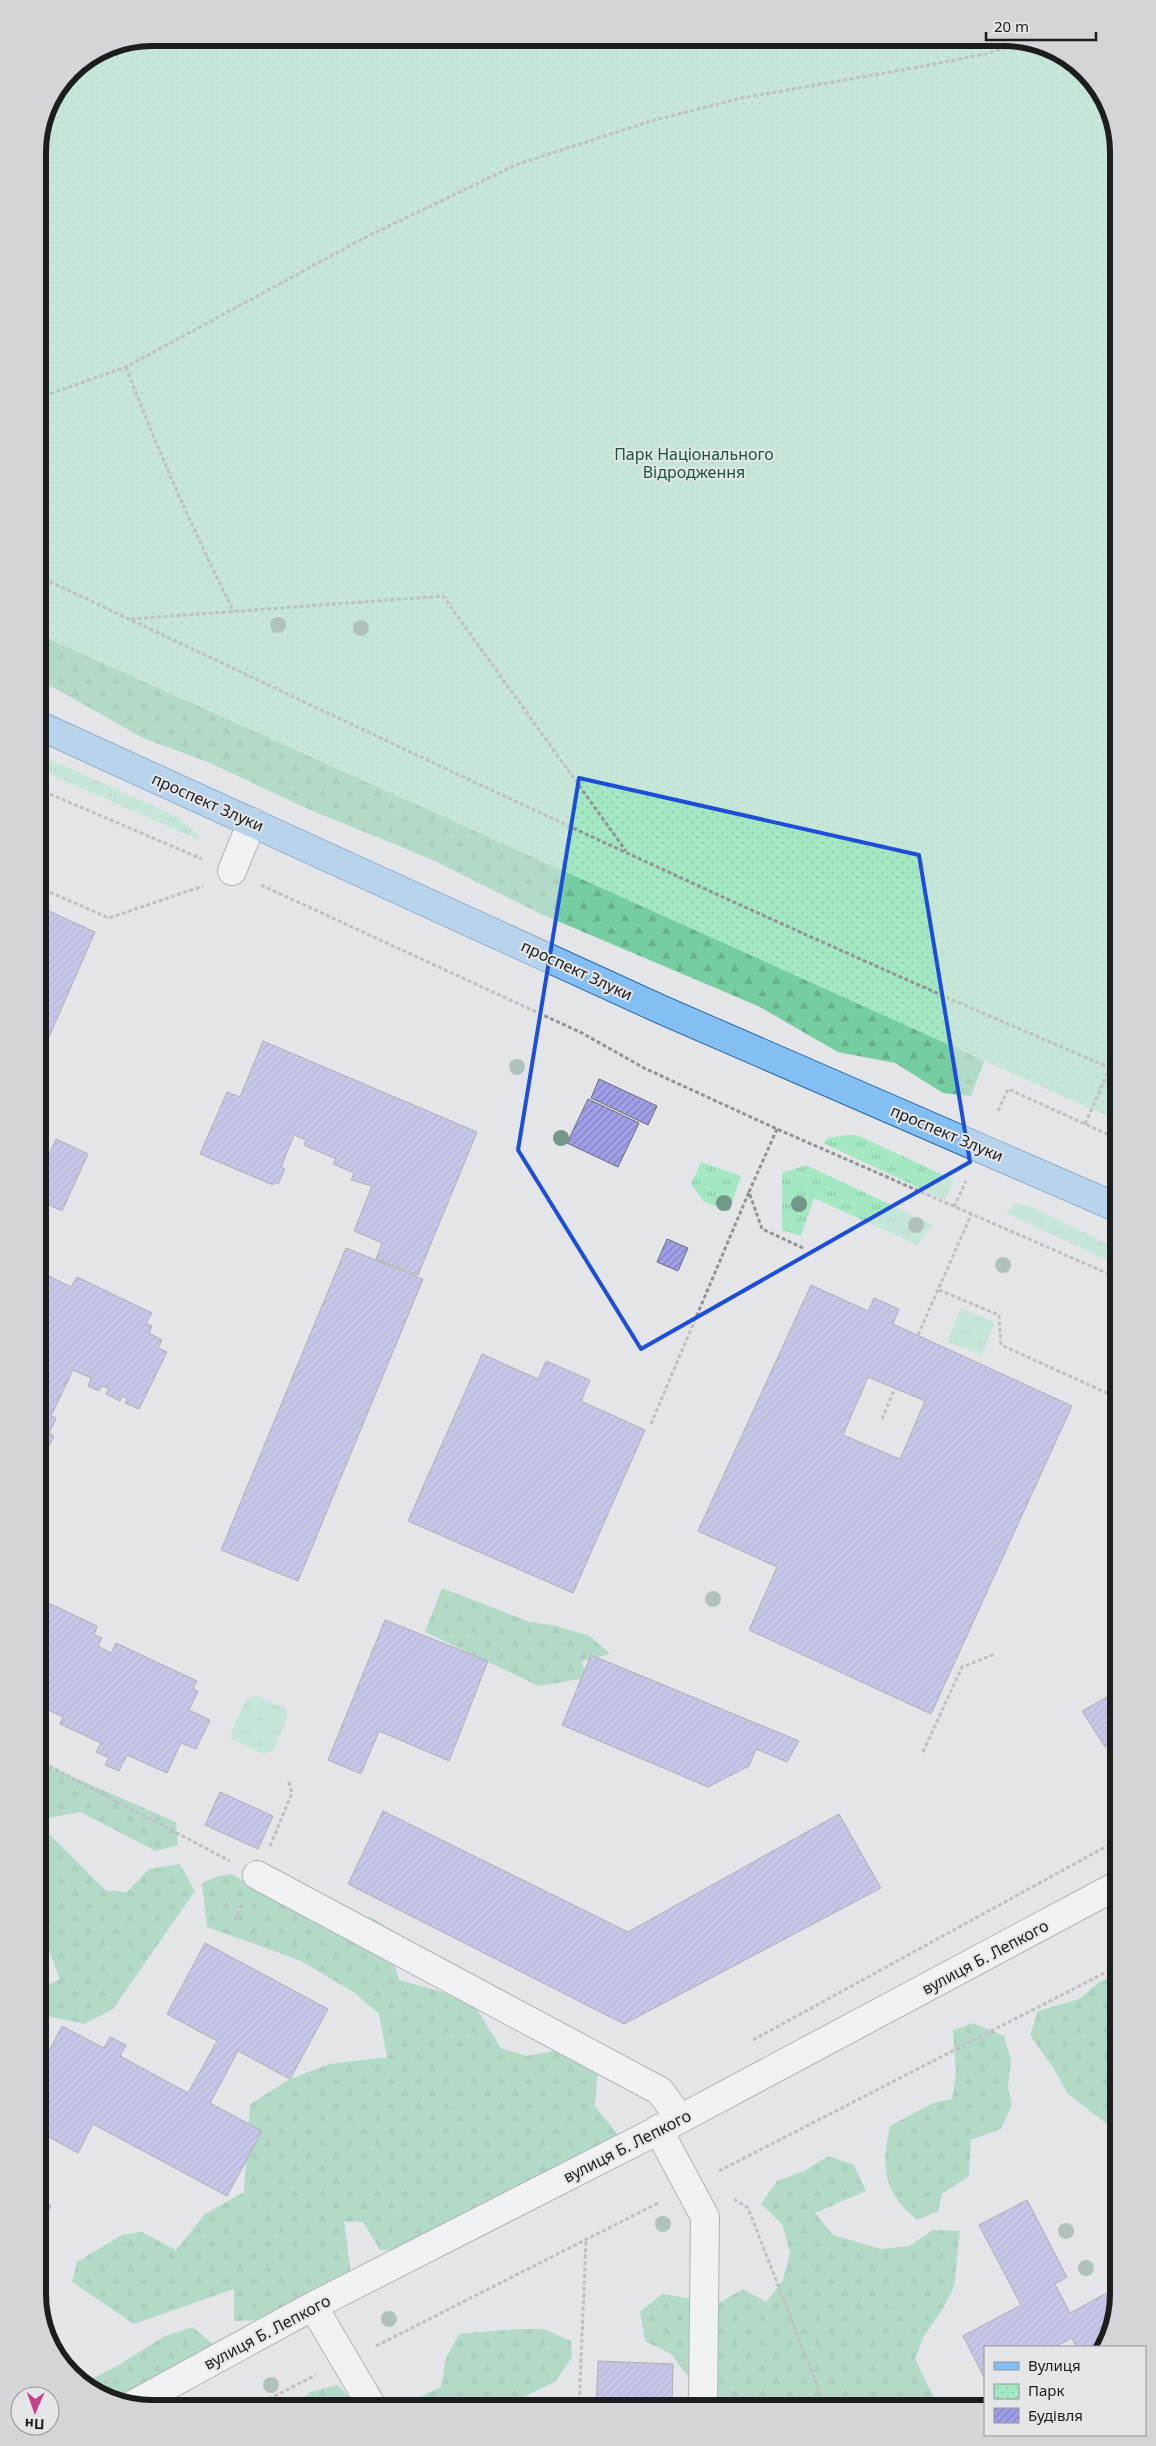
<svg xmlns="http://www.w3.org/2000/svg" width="1156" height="2446" font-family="'Noto Sans',sans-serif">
	<defs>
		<pattern id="grass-tufts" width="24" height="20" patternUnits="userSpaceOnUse" patternTransform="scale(1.25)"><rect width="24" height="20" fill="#a3e7c3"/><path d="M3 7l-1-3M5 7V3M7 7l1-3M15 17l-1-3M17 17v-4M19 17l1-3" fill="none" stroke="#8cc6a7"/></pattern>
		<pattern id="forest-firs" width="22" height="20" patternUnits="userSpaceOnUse" patternTransform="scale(1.25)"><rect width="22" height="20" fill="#76cda1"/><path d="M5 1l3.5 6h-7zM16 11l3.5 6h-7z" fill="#66b08a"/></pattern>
		<pattern id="park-dots" width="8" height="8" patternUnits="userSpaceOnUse" patternTransform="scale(1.25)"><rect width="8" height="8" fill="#a3e7c3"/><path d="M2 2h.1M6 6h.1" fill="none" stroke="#8cc6a7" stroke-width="1.8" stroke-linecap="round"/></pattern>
		<pattern id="building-hatch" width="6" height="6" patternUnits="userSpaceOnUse" patternTransform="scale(1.25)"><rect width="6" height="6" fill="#a09fe9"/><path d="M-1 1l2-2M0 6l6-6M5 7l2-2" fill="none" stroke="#8281bc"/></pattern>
	</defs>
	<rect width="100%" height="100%" fill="#e3e5e8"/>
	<path fill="url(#grass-tufts)" d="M38,754L178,817L198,834L199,840L38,769Z
		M847,1135H857L954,1180L945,1200L823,1143L828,1138Z
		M701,1162L741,1176L729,1212L703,1201L691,1184Z
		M806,1165L933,1225L917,1245L814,1198L801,1236L782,1230V1173Z
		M1015,1203L1033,1208L1118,1249V1265L1006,1213Z
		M961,1308L995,1323L981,1355L947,1341Z
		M255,1695L286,1709L287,1718L274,1750L264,1754L231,1739V1734L245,1701Z"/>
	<path fill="url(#forest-firs)" d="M38,553L947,1025L984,1062L971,1096L943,1093L895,1063L838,1052L758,1006L541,914L431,859L310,810L210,763L143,738L60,691L38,681Z
		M442,1588L530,1622L552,1625L590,1636L610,1654L582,1661L586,1678L539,1686L425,1632Z
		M38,1759L48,1766L176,1822L178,1845L156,1851L80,1812L38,1820Z
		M38,1823L105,1890L127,1892L149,1869L180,1864L195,1891L113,2009L84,2024L38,2014V1990L60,1979L46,1943L38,1942Z
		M231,1874L287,1905L372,1918L384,1925L399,1980L471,2000L501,2048L527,2056L588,2044L598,2068L595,2106L620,2138L411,2251L380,2250L363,2222L344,2221L352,2281L277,2320L234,2321V2289L134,2324L72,2282L77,2262L122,2235L142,2232L176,2250L205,2214L244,2192L250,2104L290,2079L329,2064L387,2057L379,2014L355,1993L299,1960L207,1927L202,1883L216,1877Z
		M1118,1975V2128H1112L1068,2094L1054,2069L1030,2035L1038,2011L1079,1999L1101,1981Z
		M973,2023L1004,2036L1011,2059L1008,2088L1012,2105L1001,2129L971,2140L969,2176L942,2194L938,2211L917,2220C883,2191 881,2169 890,2126L933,2103L952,2099L956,2073L953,2030Z
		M828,2156L854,2165L866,2191L815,2213L833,2235L881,2249L909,2246L933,2230L960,2231L954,2287L941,2312L924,2336L915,2359L939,2408H696L687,2404L689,2377L671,2354L645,2341L640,2312L662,2294L719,2303L743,2289L766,2302L783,2280L790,2252L782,2224L761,2204L777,2181L804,2171Z
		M193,2327L214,2345L132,2403L82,2384L117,2366L165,2336Z
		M515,2329H544L571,2341L572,2357L556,2381L504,2407H389L416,2399L441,2387L446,2358L459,2334Z
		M338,2385L359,2408H292L310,2392Z"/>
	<path fill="url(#park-dots)" d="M153,38H1011L1073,61L1110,109L1118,153V1121L38,634V145L46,108L71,71L109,46Z"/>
	<path fill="url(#building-hatch)" stroke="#6d6d70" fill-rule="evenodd" d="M38,906L95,932L38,1062Z
		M263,1041L477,1132L418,1275L376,1259L382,1243L354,1231L372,1186L351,1180L354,1173L333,1164L336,1159L304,1145L306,1140L294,1135L281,1167L285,1169L278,1184L274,1182L273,1185L200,1154L227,1092L240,1097Z
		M599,1079L657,1106L648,1125L591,1098Z
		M588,1099L639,1123L618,1167L567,1143Z
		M56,1139L88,1154L62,1211L38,1200V1179Z
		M667,1239L688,1248L678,1271L657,1262Z
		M346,1248L423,1279L298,1581L221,1550Z
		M45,1274L71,1287L77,1277L152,1313L146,1324L152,1326L149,1333L162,1340L158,1348L167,1352L139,1409L125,1403L127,1399L122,1396L120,1401L106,1394L109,1389L102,1386L99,1391L88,1386L91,1378L73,1370L51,1416L56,1418L49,1433L54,1436L43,1458L38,1455V1289Z
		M811,1285L868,1311L874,1298L899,1309L893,1324L1072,1406L931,1714L749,1630L777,1567L698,1531ZM868,1377L925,1401L900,1459L843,1435Z
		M482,1354L538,1379L546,1361L590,1380L581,1401L645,1430L573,1593L408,1521Z
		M38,1598L97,1626L94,1635L102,1638L98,1646L111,1653L116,1643L197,1681L193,1689L198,1691L189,1710L210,1720L196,1749L181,1743L167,1773L127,1755L119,1771L105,1765L109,1758L96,1752L101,1743L60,1724L63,1717L38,1705Z
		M385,1620L488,1661L449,1761L379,1731L361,1774L328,1760Z
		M591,1655L799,1741L787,1762L756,1749L749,1766L708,1787L562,1725Z
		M1118,1680V1755L1111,1743L1105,1747L1082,1711L1116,1692L1111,1684Z
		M220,1792L273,1816L258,1849L205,1825Z
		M383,1811L628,1932L839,1814L881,1888L624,2024L348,1884Z
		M205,1943L328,2009L290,2079L238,2051L210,2103L262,2131L227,2196L93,2124L78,2153L38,2131V2050L47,2055L62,2026L104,2048L110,2037L126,2045L120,2056L188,2093L217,2041L167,2014Z
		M38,2199L51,2206L38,2231Z
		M1027,2200L1067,2277L1055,2284L1070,2313L1118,2287V2294L1102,2347H1076L1072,2338L1055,2347H985V2379L963,2336L1021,2305L979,2225Z
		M1118,2251V2276L1108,2257Z
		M598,2361L673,2364L672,2408H596Z"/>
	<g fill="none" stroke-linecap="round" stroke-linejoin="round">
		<g stroke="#76777a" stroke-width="30">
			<path id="minor" d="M232,871L252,822
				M257,1875L660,2091L680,2119
				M658,2129L705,2217L703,2408
				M313,2306L373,2408
				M134,2404L313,2306L680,2119L1118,1885"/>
		</g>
		<g stroke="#2a6ba3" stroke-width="30">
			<path id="major" d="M38,725L660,1009L1118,1208"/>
		</g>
		<path stroke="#929395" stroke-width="3" stroke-dasharray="4 2.5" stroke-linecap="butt" d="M126,367C158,451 194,532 234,612
			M38,398L126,367L366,237L518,164L651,121L742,98L913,68L985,54L1024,43
			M38,576C396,745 753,917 1118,1071
			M131,619L443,596L626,851
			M38,789L202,859
			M261,885L582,1033L644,1068L777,1129L1118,1278
			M38,887L109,918L203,886
			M998,1111L1008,1089L1118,1139
			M1085,1124L1118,1050
			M777,1129L749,1192L762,1229L803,1248
			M954,1207L966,1181
			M939,1290L999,1315L1001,1345L1118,1398
			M918,1335L971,1215
			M882,1419L895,1388
			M651,1424L749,1192
			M923,1752L962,1667L995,1654
			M38,1760L230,1861
			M270,1846L292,1793L288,1779
			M235,1920L243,1903
			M753,2040L1118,1840
			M719,2171L1118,1966
			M734,2199L748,2208L826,2408
			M376,2346L660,2202
			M93,2389L109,2380
			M251,2408L316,2375
			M579,2408L586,2240"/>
		<use href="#minor" stroke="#fff" stroke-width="28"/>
		<use href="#major" stroke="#83bff2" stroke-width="28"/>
	</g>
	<g fill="#73988a">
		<circle cx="278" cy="625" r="8"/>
		<circle cx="361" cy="628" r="8"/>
		<circle cx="517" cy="1067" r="8"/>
		<circle cx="561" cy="1138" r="8"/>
		<circle cx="724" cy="1203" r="8"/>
		<circle cx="799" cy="1204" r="8"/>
		<circle cx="916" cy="1225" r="8"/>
		<circle cx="1003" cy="1265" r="8"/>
		<circle cx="713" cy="1599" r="8"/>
		<circle cx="663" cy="2224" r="8"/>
		<circle cx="1066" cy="2231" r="8"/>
		<circle cx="1086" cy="2268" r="8"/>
		<circle cx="389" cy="2319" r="8"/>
		<circle cx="271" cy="2385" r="8"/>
	</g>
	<path d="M0 0H1156V2446H0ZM579,778L919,855L970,1162L641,1349L518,1150Z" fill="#e3e5e8" fill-opacity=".55" fill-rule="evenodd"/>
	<path fill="none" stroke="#1d4ed8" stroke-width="4" stroke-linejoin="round" d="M579,778L919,855L970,1162L641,1349L518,1150Z"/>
	<g text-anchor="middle" stroke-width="4" stroke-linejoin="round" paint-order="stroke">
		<g font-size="16" fill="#17593d" stroke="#e3e5e8">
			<text x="694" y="460">Парк Національного<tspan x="694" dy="18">Відродження</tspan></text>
		</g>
		<g font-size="16" fill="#1c1d1e" stroke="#e3e5e8">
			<text transform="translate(208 802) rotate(24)" y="6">проспект Злуки</text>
			<text transform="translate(577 970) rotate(25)" y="6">проспект Злуки</text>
			<text transform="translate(947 1133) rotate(23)" y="6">проспект Злуки</text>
			<text transform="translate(985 1957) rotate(-28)" y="6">вулиця Б. Лепкого</text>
			<text transform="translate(627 2146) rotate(-27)" y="6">вулиця Б. Лепкого</text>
			<text transform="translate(267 2332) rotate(-28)" y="6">вулиця Б. Лепкого</text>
		</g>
	</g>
	<path d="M0 0H1156V2446H0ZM152 46H1004A106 106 0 0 1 1110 152V2294A106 106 0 0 1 1004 2400H152A106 106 0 0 1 46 2294V152A106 106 0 0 1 152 46Z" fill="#d3d5d8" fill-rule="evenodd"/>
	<path fill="none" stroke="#1c1d1e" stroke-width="6" d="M152 46H1004A106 106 0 0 1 1110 152V2294A106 106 0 0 1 1004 2400H152A106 106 0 0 1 46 2294V152A106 106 0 0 1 152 46Z"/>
	<rect x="984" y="2346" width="162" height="90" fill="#e3e5e8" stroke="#939597"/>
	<rect x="994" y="2362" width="25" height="8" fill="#83bff2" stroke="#939597"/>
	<text x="1028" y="2371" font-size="15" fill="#1c1d1e">Вулиця</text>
	<rect x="994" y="2384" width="25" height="15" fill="url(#park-dots)" stroke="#939597"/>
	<text x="1028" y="2396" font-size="15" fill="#1c1d1e">Парк</text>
	<rect x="994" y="2408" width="25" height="15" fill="url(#building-hatch)" stroke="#939597"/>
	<text x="1028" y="2421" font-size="15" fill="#1c1d1e">Будівля</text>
	<g transform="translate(35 2411) rotate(182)"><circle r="24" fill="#e3e5e8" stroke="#939597"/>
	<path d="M0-4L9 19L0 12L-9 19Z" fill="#c64287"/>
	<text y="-8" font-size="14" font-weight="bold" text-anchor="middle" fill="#1c1d1e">Пн</text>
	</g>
	<path d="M986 32v8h110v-8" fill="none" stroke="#1c1d1e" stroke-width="2.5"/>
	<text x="994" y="32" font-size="15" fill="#1c1d1e" stroke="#e3e5e8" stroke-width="4" paint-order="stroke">20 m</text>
</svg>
